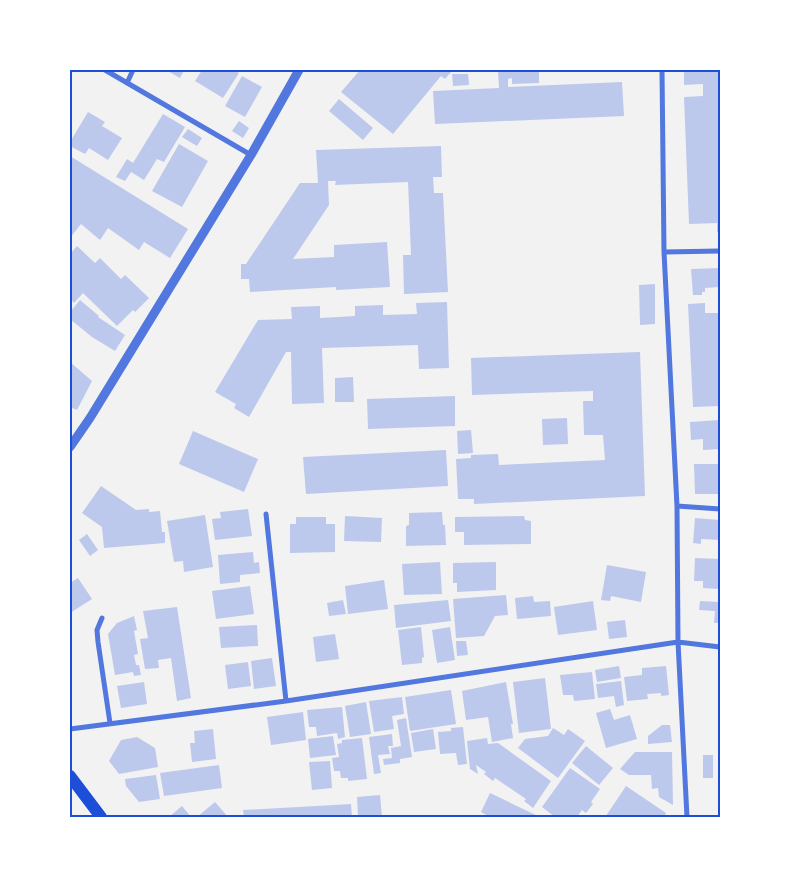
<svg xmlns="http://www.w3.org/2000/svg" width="790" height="887" font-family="Jost,sans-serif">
	<rect width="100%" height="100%" fill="#f2f2f2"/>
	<path fill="#bdc9ec" d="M166,70H184L180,78Z
		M202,70H234L239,73L223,98L195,81Z
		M360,70H453L445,79L441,76L393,134L341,92Z
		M498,70H539V83L512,84V78L508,79V87L622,82L624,116L435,124L433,91L499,88Z
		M684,70H720V232H717V223L689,224L684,97L703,96V84L684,85Z
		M452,74H468L469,85L453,86Z
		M242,76L262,87L245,117L225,106Z
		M339,99L373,128L363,140L329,111Z
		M88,112L105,122L102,126L122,138L108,160L89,148L85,154L70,146V142Z
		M163,114L185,127L164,162L157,159L144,180L131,172L125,181L116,177L127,159L133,163Z
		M239,121L249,128L243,138L232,131Z
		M188,129L202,138L197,146L182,137Z
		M179,144L208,161L182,207L152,191Z
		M441,146L442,177H433L434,193H443L448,292L404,294L403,255H411L408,182L335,185L336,181H328L329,205L293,259L334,257V245L387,242L390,287L336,290V287L250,292L249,279H241V264H246L300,183H318L316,150Z
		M70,156L188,229L170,258L144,242L139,250L108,228L100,240L81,224L70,238Z
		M77,246L95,263L100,258L121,279L125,275L149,298L135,312L133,310L117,326L83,293L74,303L70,298V254Z
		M720,268V287L705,288V292H702V295H693L691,269Z
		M655,284V324L640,325L639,285Z
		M80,300L99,316L98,317L125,335L115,351L92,337L70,319V312Z
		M447,302L449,368L419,369L418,345L322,348L324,403L292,404L291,352H286L249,417L234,408L236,404L215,392L258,320L292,319L291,307L320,306V318L355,316V306L383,305V315L417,314L416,303Z
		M705,303V313H719L720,406L693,407L688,304Z
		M640,352L645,496L474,504V499H458L456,459L471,458V455L498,454L499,465L605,460L603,435H584L583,401H593V391L472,395L471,358Z
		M70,362L92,381L77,410L70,407Z
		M353,377L354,402H335V378Z
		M455,396V426L368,429L367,399Z
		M567,418L568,444L543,445L542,419Z
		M719,420L720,449L703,450V439L691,440L690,422Z
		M471,430L473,453L458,454L457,431Z
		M193,431L258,459L244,492L179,464Z
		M446,450L448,486L306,494L303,457Z
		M694,464H720V494H695Z
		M101,486L136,510L149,509V512L160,511L162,532H165V543L104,548L102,527L82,513Z
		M248,509L252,536L215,540L212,519L221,518L220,512Z
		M442,512L443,525H445L446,545L406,546V526L409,525V513Z
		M205,515L213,567L184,572L183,561L174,562L167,521Z
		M345,516L382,518L381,542L344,541Z
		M524,516L525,520L531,521V544L464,545V532H455V517Z
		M296,517H326V524H335V552L290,553V524H296Z
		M695,518L720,520V540L701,539V544L693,543Z
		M87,534L98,550L90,556L79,540Z
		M253,552L254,563L259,562L260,573L240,575V582L220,584L218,555Z
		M695,558L720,559V589L703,588V581H694Z
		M440,562L442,594L404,595L402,564Z
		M496,562V590L457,592V583H453V563Z
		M607,565L646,572L641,602L611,596L610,601L601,600Z
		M78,578L92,599L70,613V583Z
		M384,580L388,609L348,614L345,586Z
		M250,586L254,614L216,619L212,591Z
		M506,595L508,615L495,616L484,636L456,638L453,599Z
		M533,596L534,602L550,601L551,616L517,619L515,598Z
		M343,600L346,614L329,616L327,603Z
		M448,600L451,621L396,628L394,605Z
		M593,601L597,630L558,635L554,607Z
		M700,601L720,602V623H714L715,611L699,610Z
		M177,607L191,698L177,701L171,658L158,660L159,668L145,669L140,639L148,638L143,611Z
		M134,616L137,630L134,631L138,654L134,655L136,665H139L141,675L134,676L133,672L115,675L108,634L117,623Z
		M625,620L627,637L609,639L607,622Z
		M257,625L258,646L221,648L219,627Z
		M421,627L424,657L422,658V663L402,665L398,630Z
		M450,627L455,660L437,663L432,630Z
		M335,634L339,659L316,662L313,637Z
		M456,641H466L468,655L457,656Z
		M272,658L276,686L254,689L251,661Z
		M248,662L251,686L228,689L225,665Z
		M619,666L621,678L597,682L595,670Z
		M666,666L669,695L661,696V693L647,694L648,699L627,701L624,677L642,675V668Z
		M592,672L595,699L574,701L573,695H563L560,675Z
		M545,678L551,729L519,733L513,682Z
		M621,681L624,705L616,707L614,696L598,698L596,684Z
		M144,682L147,704L121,708L117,686Z
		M506,682L513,724H511L513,738L492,742L488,717L466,720L462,691Z
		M451,690L456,724L410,731L405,697Z
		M402,697L404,714L392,716L394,729L374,732L369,701Z
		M366,702L371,734L350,737L345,706Z
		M342,707L345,737L338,739L337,733L317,736L316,727H309L307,710Z
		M610,709L614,720L630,715L637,739L606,748L596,713Z
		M303,712L306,740L271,745L267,717Z
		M406,718L412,757L400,759V763L384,765L383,759L392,758L391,748L401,746L397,720Z
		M662,725H670L672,742L648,744V736Z
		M463,727L467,764L458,765L456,753L440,754L438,732L451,731V728Z
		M553,728L564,735L568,729L585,741L558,778L518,748L525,739L548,736Z
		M213,729L216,759L192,762L190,743H195L194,731Z
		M433,729L436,749L414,752L411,733Z
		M392,734L393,746H388L390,754L378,755L381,773L374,774L369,737Z
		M333,736L336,755L310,758L308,739Z
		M137,737L155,748L158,767L119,774L109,761L121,740Z
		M362,738L367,779L348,781V778H341L340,771H334L332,758L339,757L337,744L342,743V740Z
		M487,738L488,744L498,743L551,781L533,808L524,801L526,799L495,778L493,781L484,774L486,772L476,765L478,774L470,769L467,741Z
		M586,746L613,768L599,785L572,763Z
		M635,752H672L673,805L659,797L658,788L652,789L651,775H629L620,769Z
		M703,755H713V778H703Z
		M330,761L332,788L312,790L309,762Z
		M219,765L222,788L164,796L160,773Z
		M570,768L600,789L591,802L593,804L586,813L582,810L577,817H555L542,807Z
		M156,775L160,799L139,802L126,786L125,779Z
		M626,786L666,813L664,817H608L606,816Z
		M490,793L540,817H490L481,812Z
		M380,795L382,817H358L357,797Z
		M215,802L228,817H197Z
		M351,804L352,817H244L243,810Z
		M182,806L191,817H169Z"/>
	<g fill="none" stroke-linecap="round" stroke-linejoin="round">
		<path stroke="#5277de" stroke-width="5" d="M105,70L251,155
			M662,70L664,252L677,506L678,642L687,817
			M127,83L133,70
			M664,252L720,251
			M677,506L720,509
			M266,514L286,701
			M102,618L97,630L98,642L110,723
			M70,729L286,701L678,642L720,647"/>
		<path stroke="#5277de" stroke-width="9" d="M70,447L90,418L251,155L299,70"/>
		<path stroke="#1d4ed8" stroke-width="12" d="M70,776L101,817"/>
	</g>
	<rect width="790" height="887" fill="none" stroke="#ffffff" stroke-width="142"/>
	<rect x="71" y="71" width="648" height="745" fill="none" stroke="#1d4ed8" stroke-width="2"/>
</svg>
